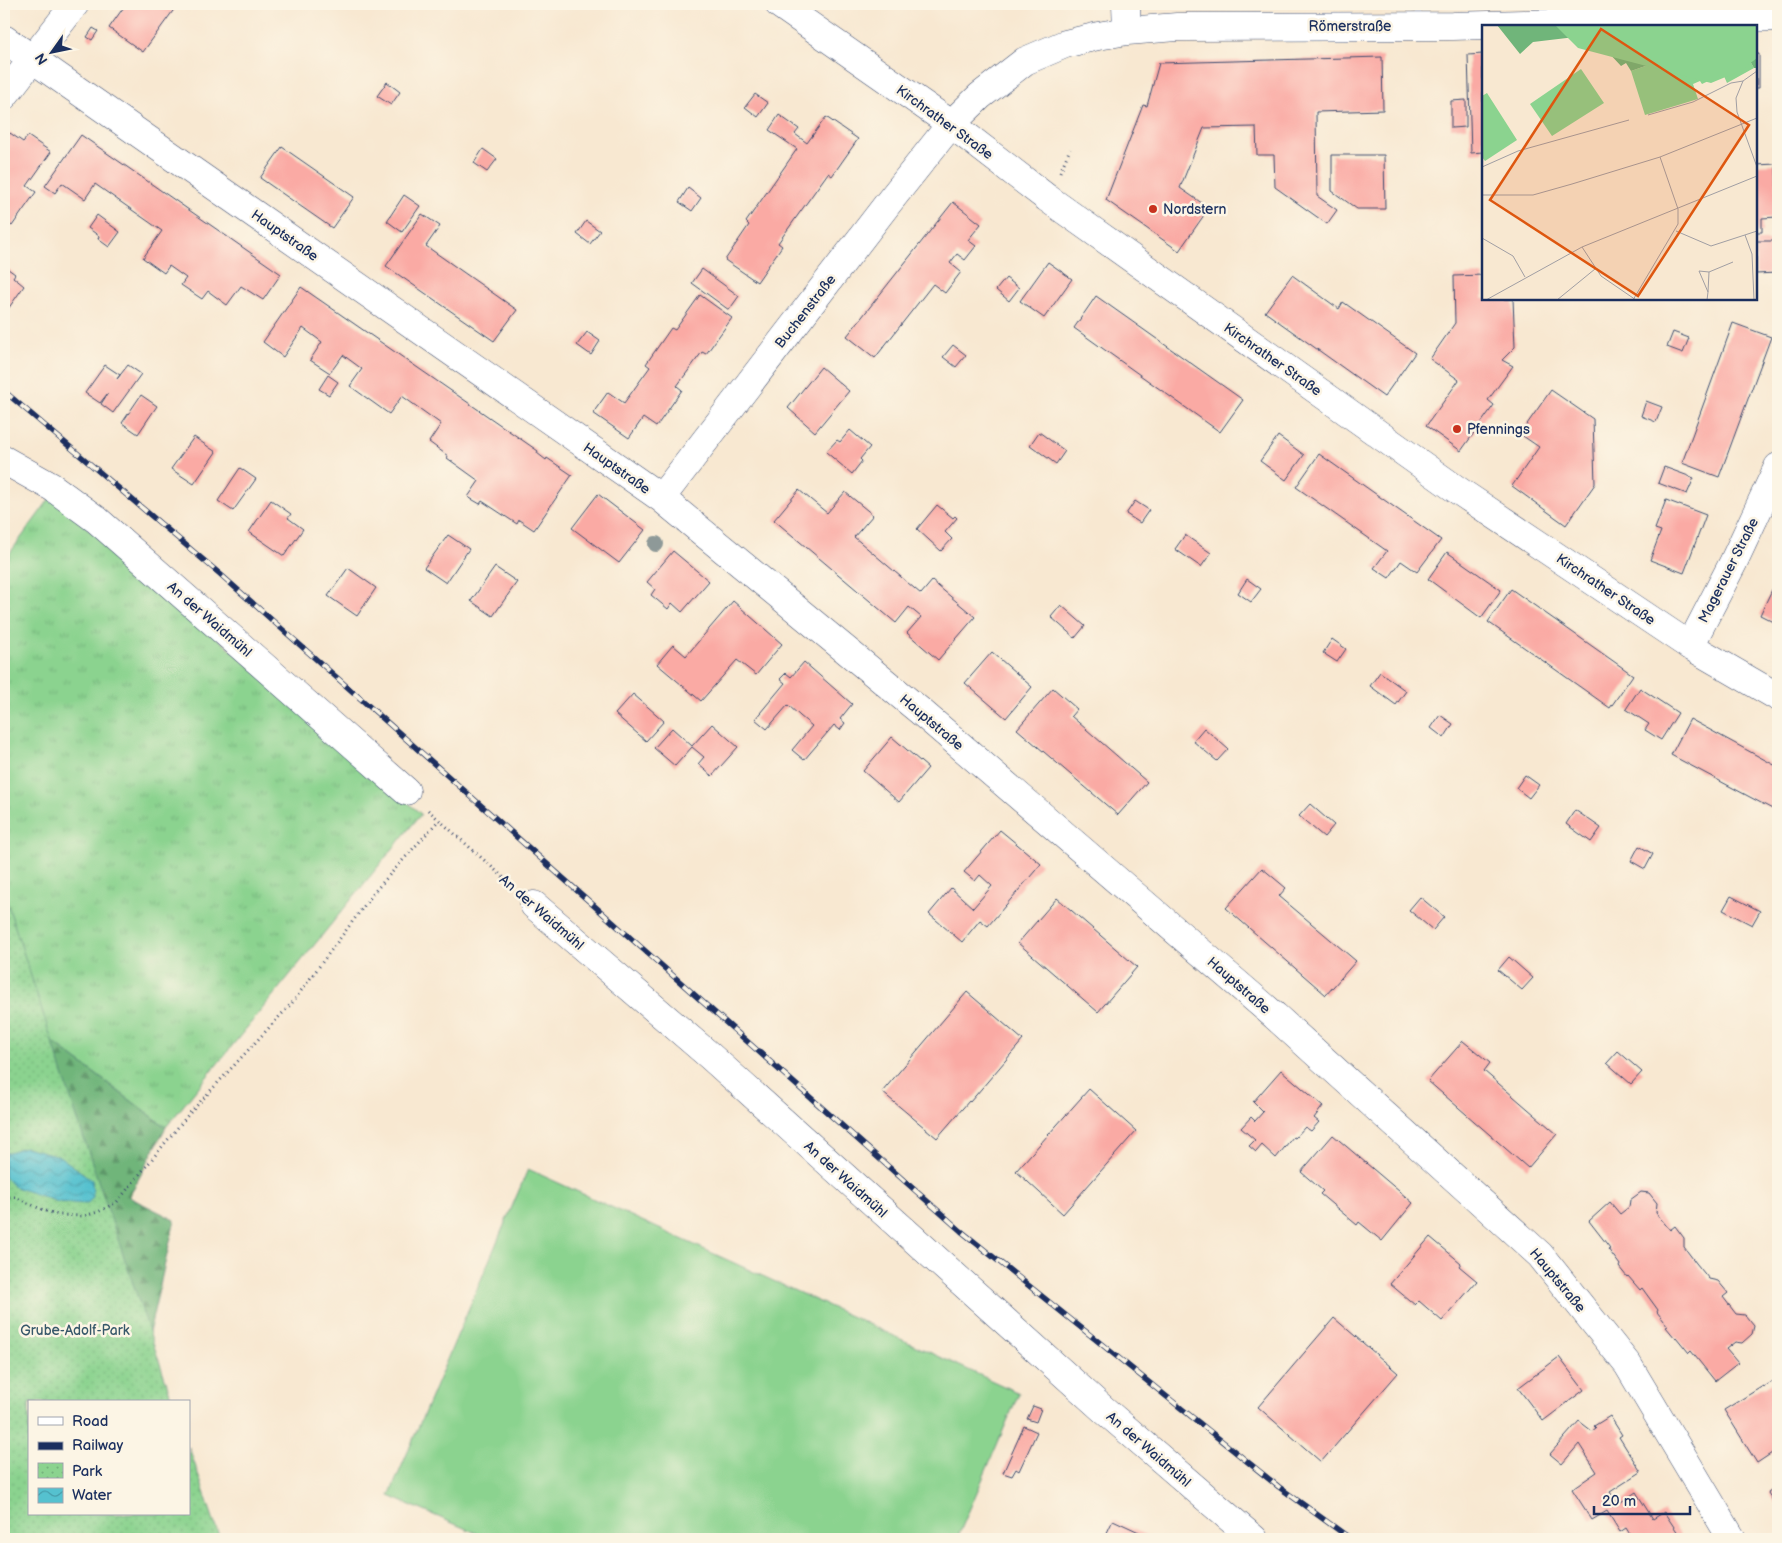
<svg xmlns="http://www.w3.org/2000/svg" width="1782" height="1543" font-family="'Balsamiq Sans',sans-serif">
	<defs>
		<pattern id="grass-tufts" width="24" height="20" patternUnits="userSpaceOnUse" patternTransform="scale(1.25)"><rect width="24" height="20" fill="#8bd38f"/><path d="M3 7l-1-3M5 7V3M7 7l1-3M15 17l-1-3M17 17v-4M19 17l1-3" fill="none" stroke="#77b57e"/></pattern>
		<pattern id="forest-firs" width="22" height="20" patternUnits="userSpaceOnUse" patternTransform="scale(1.25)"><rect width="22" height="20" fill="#70b57a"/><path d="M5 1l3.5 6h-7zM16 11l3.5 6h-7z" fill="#5b9467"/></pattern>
		<pattern id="park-dots" width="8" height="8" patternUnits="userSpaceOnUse" patternTransform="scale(1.25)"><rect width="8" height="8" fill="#8bd38f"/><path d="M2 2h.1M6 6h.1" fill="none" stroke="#77b57e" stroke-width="1.8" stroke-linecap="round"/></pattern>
		<pattern id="water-waves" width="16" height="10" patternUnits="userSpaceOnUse" patternTransform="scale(1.25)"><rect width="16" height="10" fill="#55c1cf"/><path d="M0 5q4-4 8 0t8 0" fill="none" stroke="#469dab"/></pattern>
	</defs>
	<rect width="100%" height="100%" fill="#fcf5e5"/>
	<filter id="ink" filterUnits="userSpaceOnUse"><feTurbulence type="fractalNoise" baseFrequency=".02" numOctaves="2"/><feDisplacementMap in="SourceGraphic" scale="10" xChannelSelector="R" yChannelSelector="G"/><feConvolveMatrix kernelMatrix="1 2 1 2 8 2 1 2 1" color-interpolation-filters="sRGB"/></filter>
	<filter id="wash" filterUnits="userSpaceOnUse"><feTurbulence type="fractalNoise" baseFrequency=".0096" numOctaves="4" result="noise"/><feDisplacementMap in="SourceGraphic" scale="20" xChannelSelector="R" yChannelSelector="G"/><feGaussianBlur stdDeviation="1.12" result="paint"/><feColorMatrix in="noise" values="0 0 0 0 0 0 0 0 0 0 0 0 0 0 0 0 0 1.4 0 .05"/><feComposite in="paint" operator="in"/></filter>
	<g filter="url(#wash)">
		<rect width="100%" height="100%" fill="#f8e8d1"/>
		<path fill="url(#grass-tufts)" stroke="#538176" d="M51,497L221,641L421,814L166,1127L42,1034L4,1008V561Z"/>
		<path fill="url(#forest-firs)" stroke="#46726c" d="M4,1008L42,1034L166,1127L129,1197L175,1220L133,1402H29V1514L4,1539Z"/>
		<path fill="url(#park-dots)" stroke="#538176" d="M4,893L82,1133L173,1402H29V1514H189V1447L220,1539H4Z"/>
		<path fill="#8bd38f" stroke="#538176" d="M528,1169L1019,1393L957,1539H490L389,1496Z"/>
		<path fill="url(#water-waves)" stroke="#387896" d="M25,1147L59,1156L92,1180L93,1197L87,1204L58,1202L13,1186L4,1176V1158L6,1153Z"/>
		<g id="blocks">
			<path fill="#faaaa4" d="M126,4H178L143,52L109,28Z
				M93,28L98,31L92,40L87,37Z
				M1483,54V152L1471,153L1468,55Z
				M1756,54H1759V88H1756Z
				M1382,57L1383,110L1316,112L1317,196L1337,210L1327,224L1275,187L1274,155H1257L1256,127L1204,128L1180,188L1209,208L1179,251L1106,200L1143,105L1147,106L1159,63Z
				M387,82L400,92L391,105L377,96Z
				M755,94L768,103L758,117L745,107Z
				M1466,100V127L1451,128V101Z
				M779,115L799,129L795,134L807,143L826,117L858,139L832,176L828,173L778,243L782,246L757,282L725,260L749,225L746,222L797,149L769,130Z
				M10,133L23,142L28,136L51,152L27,186L36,192L12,226L4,220V142Z
				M81,135L281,274L263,300L241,286L227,305L208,291L202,299L181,285L186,278L169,266L164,273L143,258L162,231L95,184L85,199L62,183L55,193L45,186Z
				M282,147L354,197L332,228L260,178Z
				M483,149L497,159L487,172L474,163Z
				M1332,155H1384L1385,209H1357L1332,191Z
				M1776,164L1777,217L1762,218V232H1756V165Z
				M688,188L701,198L692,211L679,202Z
				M404,195L420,206L402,232L387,221Z
				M953,202L981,224L968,240L976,246L965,260L957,254L950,263L961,272L945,293L933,284L875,358L847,336Z
				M422,214L440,226L426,246L517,310L494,341L386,266Z
				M97,215L120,232L109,247L98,239L99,236L88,228Z
				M586,221L600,231L590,244L577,234Z
				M1756,241H1776L1777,273L1756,274Z
				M1048,262L1072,279L1044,318L1020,301Z
				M4,266L15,274L13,277L24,286L8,309L4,306Z
				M702,269L739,296L729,310L692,283Z
				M1292,275L1339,309L1343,302L1415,353L1384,397L1265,312Z
				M1483,275V299H1513L1515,347L1502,360L1513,366L1488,400L1494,405L1461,451L1426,426L1459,380L1430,359L1455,323L1454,276Z
				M1006,278L1019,288L1009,301L996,290Z
				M301,287L538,451L537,453L546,460L547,458L572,475L534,530L519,520L517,524L482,501L480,504L468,497L479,481L447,458L448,456L429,442L441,424L402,396L389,414L350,386L362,369L343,355L330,373L310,360L322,342L303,328L283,357L263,342Z
				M700,295L732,318L706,354L702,352L677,386L682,390L656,427L643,418L629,438L593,413L608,392L624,403L650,367L646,364L671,328L675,330Z
				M1096,296L1243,400L1220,432L1074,328Z
				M1733,323L1771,337L1719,477L1682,463Z
				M587,332L600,341L591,355L577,345Z
				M1673,332L1689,338L1683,353L1667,347Z
				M953,345L966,355L956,367L943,357Z
				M105,365L120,375L117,379L128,365L141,374L113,413L101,404L108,393L100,403L85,393Z
				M821,367L849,391L815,432L788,408Z
				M328,375L338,382L329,395L319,389Z
				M1551,390L1593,419L1595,484L1566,525L1512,486L1539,447L1520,434Z
				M141,395L157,406L138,434L122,423Z
				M1646,401L1662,407L1656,422L1641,416Z
				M850,430L870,447L860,459L862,461L852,474L826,452L837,440L840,442Z
				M1039,432L1065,451L1056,464L1030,445Z
				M1278,436L1304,455L1286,480L1260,461Z
				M194,437L216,452L194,484L171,469Z
				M1319,454L1441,540L1417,572L1401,561L1389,578L1374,568L1387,551L1296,487Z
				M1664,467L1694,478L1687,494L1658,483Z
				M240,468L256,479L233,511L218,501Z
				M799,490L827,513L845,492L873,515L854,537L921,594L932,581L975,617L938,660L907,633L921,617L909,607L896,623L774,520Z
				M598,494L645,530L619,563L572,528Z
				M271,500L291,514L288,518L303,529L284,556L249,532Z
				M1666,500L1706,515L1684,573L1650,560L1661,531L1655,529Z
				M1135,501L1149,510L1140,523L1126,514Z
				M937,505L953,518L955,516L957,518L945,532L952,539L941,551L917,529Z
				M448,535L469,549L446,583L424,568Z
				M1185,535L1211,553L1201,567L1175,549Z
				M673,551L709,581L682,612L672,603L668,609L651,595L655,589L647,582Z
				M1447,552L1501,590L1481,618L1428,579Z
				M495,567L517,582L493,616L471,601Z
				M348,568L376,588L357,616L328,596Z
				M1778,577V624L1760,615Z
				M1247,579L1261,589L1251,602L1238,593Z
				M1511,589L1633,675L1610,708L1488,622Z
				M733,601L782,644L756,675L737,660L701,701L657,664L673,645L686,656Z
				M1061,605L1085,626L1075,638L1051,617Z
				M1332,639L1346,649L1337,662L1323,653Z
				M992,652L1032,687L1006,718L965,683Z
				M804,662L852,704L840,719L845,723L840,730L834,725L804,760L792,750L812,726L800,716L788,705L767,729L755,719L785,683L780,679L786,673L791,677Z
				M1380,672L1406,691L1396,705L1370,686Z
				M1053,688L1077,709L1071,716L1147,782L1118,815L1017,729Z
				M1640,688L1678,713L1661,740L1645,730L1649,724L1626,709Z
				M633,694L664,721L646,741L615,714Z
				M1440,715L1453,724L1444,738L1431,728Z
				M1690,719L1778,767V812L1671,755Z
				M712,724L738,747L712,776L698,764L704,757L692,747L675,766L654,748L672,728L692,746Z
				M1204,728L1228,749L1217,761L1193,741Z
				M892,737L928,768L899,802L863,771Z
				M1525,775L1539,785L1529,798L1516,788Z
				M1310,804L1334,825L1324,837L1299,816Z
				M1575,810L1601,828L1591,842L1566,824Z
				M1000,830L1041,864L988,926L980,920L962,942L929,914L951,888L973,908L992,886L980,875L975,881L964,872Z
				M1639,846L1653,854L1645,869L1631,861Z
				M1262,868L1286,888L1279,896L1356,961L1326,995L1226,908Z
				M1731,896L1760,911L1752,925L1723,910Z
				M1420,897L1444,917L1433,930L1409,910Z
				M1057,898L1137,967L1098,1012L1018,943Z
				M1509,957L1533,978L1522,990L1498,970Z
				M967,992L1023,1040L970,1102L969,1101L937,1138L882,1092Z
				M1463,1041L1490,1063L1484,1071L1557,1134L1528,1168L1428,1081Z
				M1618,1051L1642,1072L1631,1084L1607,1063Z
				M1281,1070L1323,1106L1314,1118L1319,1122L1311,1131L1305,1127L1295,1138L1293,1137L1276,1158L1262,1145L1256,1152L1249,1146L1255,1140L1241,1128L1251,1117L1255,1121L1263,1112L1253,1102Z
				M1089,1089L1136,1131L1063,1214L1016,1171Z
				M1333,1135L1413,1203L1382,1241L1359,1222L1357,1225L1320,1194L1323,1191L1301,1172Z
				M1641,1192L1649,1193L1657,1203L1656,1213L1670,1230L1675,1226L1684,1238V1247L1696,1263L1709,1279L1718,1281L1728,1293L1723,1297L1736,1314L1745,1315L1754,1326L1752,1334L1742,1343L1735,1342L1726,1349L1738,1363L1715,1381L1691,1351L1689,1353L1676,1337L1675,1338L1666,1327L1668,1326L1657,1312L1658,1310L1642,1288L1640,1290L1628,1276L1627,1277L1619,1267L1620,1265L1608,1249L1610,1248L1589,1221L1610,1202L1620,1214L1629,1207L1630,1200Z
				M1430,1237L1461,1263L1459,1266L1477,1281L1442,1321L1419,1301L1415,1305L1390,1284Z
				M1334,1318L1398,1373L1321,1462L1258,1407Z
				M1559,1357L1584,1390L1543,1421L1518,1388Z
				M1778,1378V1449L1757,1463L1724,1410L1763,1386L1764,1387Z
				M1033,1406L1041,1409L1036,1422L1027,1419Z
				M1610,1416L1622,1435L1619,1437L1641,1472L1610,1492L1618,1504L1636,1492L1653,1519L1664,1512L1682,1539H1633L1626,1528L1620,1532L1607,1511L1592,1520L1572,1489L1597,1472L1579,1444L1562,1464L1550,1454L1579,1421L1592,1431L1596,1428L1594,1426Z
				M1024,1426L1037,1432L1019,1471L1016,1469L1012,1476L1003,1473Z
				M1778,1486V1508L1768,1493Z
				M1113,1520L1154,1539H1104Z"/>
		</g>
	</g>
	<g filter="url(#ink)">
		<use href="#blocks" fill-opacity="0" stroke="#3c4b6f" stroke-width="1"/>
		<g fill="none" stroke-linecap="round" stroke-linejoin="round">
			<g stroke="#3c4b6f" stroke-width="29">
				<path id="minor" d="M1126,4L1127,31
					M4,39L661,498L920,711L1275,1016L1540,1255L1628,1365L1732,1539
					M4,96L75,4
					M4,460L52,487L97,520L406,791
					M661,498L889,202L951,124L980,96L1025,61L1065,44L1098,36L1127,31L1177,27L1453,26L1778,17
					M1690,646L1733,563L1778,467
					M534,905L710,1056L1103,1409L1254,1539"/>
			</g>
			<g stroke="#3c4b6f" stroke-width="29">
				<path id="secondary" d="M779,4L951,124L1047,198L1453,487L1690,646L1778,697"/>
			</g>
			<path stroke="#3c4b6f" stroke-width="3" stroke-dasharray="1 4" stroke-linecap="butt" d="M1060,172L1070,149
				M428,810L513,886
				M4,1197H15L43,1210L59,1215L84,1216L98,1212L117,1202L188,1115L292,1003L376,890L439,820"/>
			<use href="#minor" stroke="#fff" stroke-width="28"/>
			<use href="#secondary" stroke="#fff" stroke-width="28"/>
			<g stroke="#1b2f5e" stroke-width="5.5">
				<path id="rail" d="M4,391L220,574L961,1231L1279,1487L1351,1539"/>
			</g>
			<use href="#rail" stroke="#fcf5e5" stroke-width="4" stroke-dasharray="11" stroke-linecap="butt"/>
		</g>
		<circle fill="#8e9998" cx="656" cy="544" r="8"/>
	</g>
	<g fill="#c8321e" stroke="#fcf5e5" stroke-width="2">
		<circle cx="1153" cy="209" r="5"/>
		<circle cx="1457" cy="429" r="5"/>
	</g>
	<g text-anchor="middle" stroke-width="5" stroke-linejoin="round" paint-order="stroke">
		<g font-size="14" fill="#1b2f5e" stroke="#fcf5e5">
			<text x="1350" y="31">Römerstraße</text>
			<text transform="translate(945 122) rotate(36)" y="5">Kirchrather Straße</text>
			<text transform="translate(285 235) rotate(35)" y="5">Hauptstraße</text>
			<text transform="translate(805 311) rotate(-52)" y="5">Buchenstraße</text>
			<text transform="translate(1273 359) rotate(35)" y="5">Kirchrather Straße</text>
			<text transform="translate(617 468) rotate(35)" y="5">Hauptstraße</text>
			<text transform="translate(1728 570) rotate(-63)" y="5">Magerauer Straße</text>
			<text transform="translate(1606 589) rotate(34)" y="5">Kirchrather Straße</text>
			<text transform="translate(210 619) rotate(41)" y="5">An der Waidmühl</text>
			<text transform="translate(932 722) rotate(40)" y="5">Hauptstraße</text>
			<text transform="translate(542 912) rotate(41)" y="5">An der Waidmühl</text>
			<text transform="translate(1239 985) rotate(41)" y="5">Hauptstraße</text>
			<text transform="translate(846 1179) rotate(42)" y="5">An der Waidmühl</text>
			<text transform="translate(1558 1280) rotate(50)" y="5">Hauptstraße</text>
			<text transform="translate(1149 1449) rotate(41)" y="5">An der Waidmühl</text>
		</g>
		<g font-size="14" fill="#1b2f5e" stroke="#fcf5e5" text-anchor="start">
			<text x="1163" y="214">Nordstern</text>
			<text x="1467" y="434">Pfennings</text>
		</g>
		<g font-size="14" fill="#37586a" stroke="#fcf5e5">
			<text x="75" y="1335">Grube-Adolf-Park</text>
		</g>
	</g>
	<g transform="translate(1482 25)">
		<rect width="275" height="275" fill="#f8e8d1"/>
		<path d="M253,10L272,43L245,58L241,49L220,59L218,56L211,59L216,74L163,90L149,46Z" fill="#8bd38f"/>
		<path d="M15,0H275V43H272L253,10L149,46L144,38L139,41L110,10L51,17L38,29Z" fill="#70b57a"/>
		<path d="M73,0H275V33L258,46L229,58L96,23Z" fill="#8bd38f"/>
		<path d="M99,44L122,78L70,111L48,79ZM5,68L35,115L3,136L0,132V71Z" fill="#8bd38f"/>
		<path fill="none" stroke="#a09ea3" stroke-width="1" d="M275,46L261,56L254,73L255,87L275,142M166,90L211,77L249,58L261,56M0,142L36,126L147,95M0,170H51L90,159L178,132L275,93M194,206L229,221L275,206M263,210L270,229L272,275M0,213L31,231L43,252M100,222L119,251L154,275M227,247L251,237M4,275L100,222L275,151M75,275L113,244M151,275L196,199V184L178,132M225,275L226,267L227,247L217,246L226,267"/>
		<path fill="#de5710" fill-opacity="0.15" stroke="#de5710" stroke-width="2.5" d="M119,4L267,100L156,271L8,175Z"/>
		<rect width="275" height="275" fill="none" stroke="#1b2f5e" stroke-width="2.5"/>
	</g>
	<rect width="1782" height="1543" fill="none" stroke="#fcf5e5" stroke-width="20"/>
	<rect x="28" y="1400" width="162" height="115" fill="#fcf5e5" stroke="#a2a6af"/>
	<rect x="38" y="1417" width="25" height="8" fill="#ffffff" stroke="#a2a6af"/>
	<text x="72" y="1426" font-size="15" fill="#1b2f5e">Road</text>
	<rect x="38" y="1442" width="25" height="8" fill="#1b2f5e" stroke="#a2a6af"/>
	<text x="72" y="1450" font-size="15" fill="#1b2f5e">Railway</text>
	<rect x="38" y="1463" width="25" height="15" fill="url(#park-dots)" stroke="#a2a6af"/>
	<text x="72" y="1476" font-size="15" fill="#1b2f5e">Park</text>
	<rect x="38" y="1488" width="25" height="15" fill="url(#water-waves)" stroke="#a2a6af"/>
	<text x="72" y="1500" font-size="15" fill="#1b2f5e">Water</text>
	<g transform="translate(52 52) rotate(237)" stroke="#fcf5e5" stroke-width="4" paint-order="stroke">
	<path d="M0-4L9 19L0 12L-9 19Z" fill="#1b2f5e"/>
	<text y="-8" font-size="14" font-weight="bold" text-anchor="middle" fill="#1b2f5e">N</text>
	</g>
	<path d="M1594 1506v8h96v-8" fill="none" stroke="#1b2f5e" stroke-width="2.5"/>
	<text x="1602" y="1506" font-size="15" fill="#1b2f5e" stroke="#fcf5e5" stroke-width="4" paint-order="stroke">20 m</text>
</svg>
